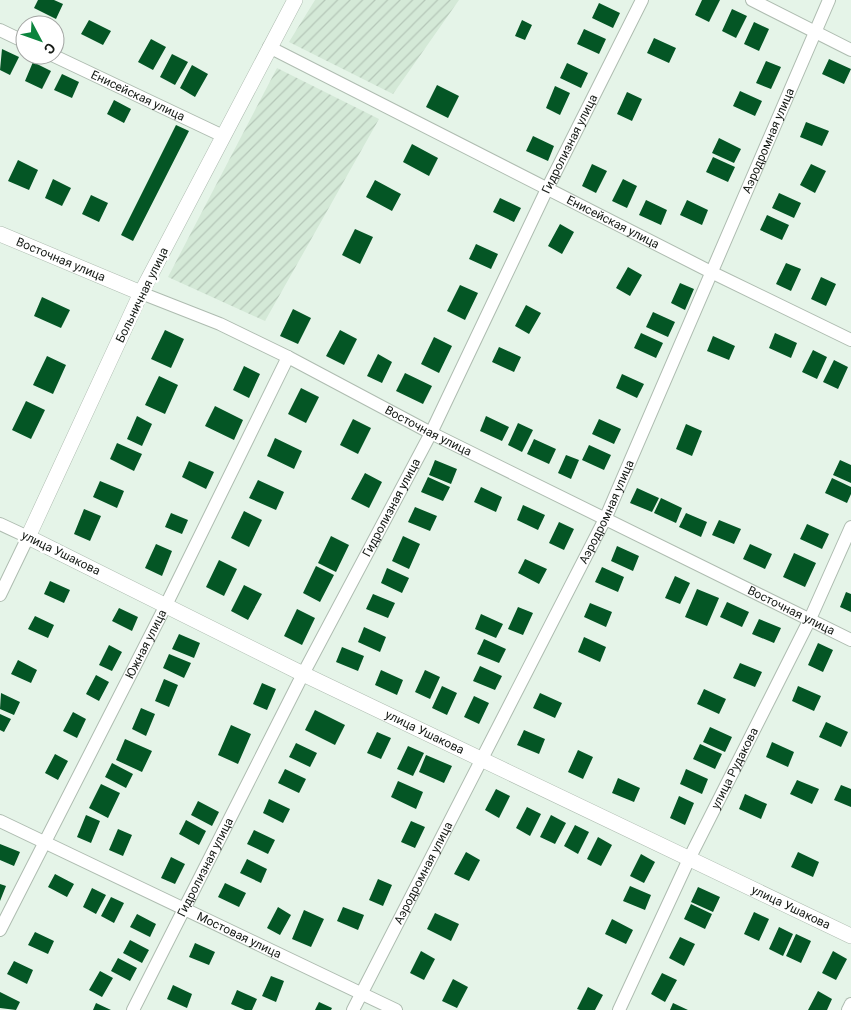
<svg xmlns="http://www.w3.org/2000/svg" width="851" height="1010" font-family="Roboto,sans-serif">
	<defs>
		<pattern id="industrial-furrows" width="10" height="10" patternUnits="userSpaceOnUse" patternTransform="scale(1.25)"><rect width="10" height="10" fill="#d4e9d7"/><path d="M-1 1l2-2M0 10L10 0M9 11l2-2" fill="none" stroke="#b5c7b8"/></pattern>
	</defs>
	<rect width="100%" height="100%" fill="#e5f4e8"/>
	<path fill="url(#industrial-furrows)" d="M315,0H459L393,94L289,42Z
		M277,68L379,119L265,321L168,277Z"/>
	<path fill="#045625" d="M38,0H54L63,4L56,19L34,8Z
		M702,0H720L709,22L695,15Z
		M599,3L620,13L613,28L592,18Z
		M732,9L747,16L736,38L722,31Z
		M89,20L111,31L103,45L81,34Z
		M522,20L532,25L525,40L515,36Z
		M754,22L769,29L759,51L744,44Z
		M584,29L606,39L599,54L577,44Z
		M654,38L676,48L669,63L647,53Z
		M151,39L166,47L153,70L138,62Z
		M2,49L19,57L10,75L0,70Z
		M172,54L188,62L175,85L160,77Z
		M829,59L851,69L844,84L822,74Z
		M766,61L781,67L771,89L756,83Z
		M33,62L51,71L42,89L25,81Z
		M567,63L588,73L581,88L560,78Z
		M192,65L208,74L195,97L180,88Z
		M62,74L79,82L72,98L54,90Z
		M437,85L459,96L448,118L426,107Z
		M555,86L570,93L560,115L546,108Z
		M740,91L762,101L755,116L733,106Z
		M627,92L642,99L632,121L617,114Z
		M114,100L131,109L124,123L107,114Z
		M806,122L829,131L822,146L800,137Z
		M176,125L189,131L133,241L121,235Z
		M533,136L554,146L548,161L526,151Z
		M719,138L741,149L734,163L712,153Z
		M412,144L438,158L429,176L403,162Z
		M713,157L735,167L728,182L706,172Z
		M18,160L38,170L29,190L8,181Z
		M592,164L607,171L596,193L582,186Z
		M811,164L826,171L815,193L800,185Z
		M53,179L71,188L62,206L45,198Z
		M623,179L637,186L627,208L612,201Z
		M375,180L401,194L392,211L366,197Z
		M779,193L801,203L794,218L772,208Z
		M91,195L108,203L99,222L82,214Z
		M500,198L521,208L514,222L493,212Z
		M646,200L667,210L661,225L639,215Z
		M687,200L708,210L702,225L680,215Z
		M767,215L789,225L782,240L760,230Z
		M560,224L574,232L562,254L548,246Z
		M355,229L373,237L360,264L342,255Z
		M476,244L498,254L491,269L469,259Z
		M786,263L801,269L791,291L776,284Z
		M628,267L642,275L630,296L616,288Z
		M821,277L836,284L826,306L811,299Z
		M680,283L694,289L685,310L671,303Z
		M460,285L478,293L465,320L447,311Z
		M42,297L70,310L61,328L34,316Z
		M526,305L541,313L529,334L515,326Z
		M293,309L311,318L298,344L280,336Z
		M653,312L675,322L668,337L646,327Z
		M165,330L184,339L171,368L151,359Z
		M340,330L357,339L344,365L326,356Z
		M641,333L663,343L656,358L634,348Z
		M775,333L797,343L791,358L769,348Z
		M713,336L735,346L729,360L707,351Z
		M434,337L452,346L439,373L421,364Z
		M499,347L521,357L514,372L492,362Z
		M813,350L827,357L817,379L802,372Z
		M378,354L392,362L382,383L367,376Z
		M47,356L66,365L53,394L33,385Z
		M834,360L848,367L838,389L823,382Z
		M244,366L260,374L249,398L233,390Z
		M405,373L432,386L423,404L396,391Z
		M622,374L644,384L637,398L616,388Z
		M159,376L178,385L165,414L145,405Z
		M301,388L319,397L306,423L288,414Z
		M26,401L45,410L31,439L12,430Z
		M215,406L243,420L234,440L205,426Z
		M137,416L152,424L142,446L127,439Z
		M486,416L509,427L502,441L480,431Z
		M353,419L371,428L358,454L340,445Z
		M599,419L621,429L614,444L592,434Z
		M518,423L533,430L522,452L508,445Z
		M686,424L702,431L692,456L676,449Z
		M275,438L302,451L294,469L267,456Z
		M534,439L556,449L549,464L527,454Z
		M117,443L142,454L134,471L110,459Z
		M589,445L611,455L604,470L582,460Z
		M566,455L579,460L571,479L558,473Z
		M435,460L457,469L451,484L429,475Z
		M840,460L851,465V483L833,475Z
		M189,461L214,472L206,489L182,477Z
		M365,473L382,482L369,508L351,499Z
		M428,477L450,487L443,501L421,492Z
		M832,478L851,487V494L847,503L825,493Z
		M258,480L284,492L276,510L249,498Z
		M100,481L124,491L117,508L93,497Z
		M481,487L502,497L496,512L474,502Z
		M637,488L659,498L652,512L630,503Z
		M661,498L682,508L676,523L654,513Z
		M523,505L545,515L538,530L517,520Z
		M415,507L437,516L430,531L408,522Z
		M84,509L101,516L90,541L74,534Z
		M244,511L262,520L249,547L231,538Z
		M171,513L188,520L182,534L165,527Z
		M686,513L707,522L701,537L679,527Z
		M719,520L741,529L734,544L712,535Z
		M559,522L574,529L564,550L549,543Z
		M807,524L829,534L822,549L800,539Z
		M331,536L349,545L336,572L318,563Z
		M403,536L420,544L409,569L392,561Z
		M156,544L172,551L162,576L145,568Z
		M750,544L772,554L765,569L743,559Z
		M617,546L639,556L633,571L611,561Z
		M794,553L816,563L805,587L783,577Z
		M525,559L547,569L539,584L518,573Z
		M219,560L237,569L224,596L206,587Z
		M316,566L334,575L320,602L303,593Z
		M602,567L624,577L618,592L595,582Z
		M387,568L409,578L402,593L381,583Z
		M675,576L690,583L680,604L665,598Z
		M50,581L70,590L64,603L44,594Z
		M244,585L262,594L248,620L231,611Z
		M697,589L719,598L707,626L685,617Z
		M846,592L851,594V612L840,607Z
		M373,594L395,603L388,618L366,609Z
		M727,602L749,612L742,627L720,617Z
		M590,603L612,612L606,627L584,617Z
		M518,607L533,613L523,635L508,629Z
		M119,608L138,617L132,631L112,621Z
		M297,609L315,618L302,645L284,636Z
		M481,614L503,624L496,638L475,629Z
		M35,616L54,625L48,638L28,629Z
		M759,619L781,628L774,643L752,634Z
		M364,627L386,637L380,652L358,642Z
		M179,634L200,643L194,658L172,649Z
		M584,637L606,647L600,662L578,652Z
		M484,639L506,649L499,663L477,654Z
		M818,643L833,650L823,672L808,665Z
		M109,645L122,652L112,671L99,665Z
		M342,647L364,656L358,671L336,662Z
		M169,654L191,663L184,678L163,668Z
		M18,660L37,670L31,683L11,674Z
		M740,663L762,672L755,687L733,678Z
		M480,666L502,676L495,690L473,681Z
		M381,670L403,680L397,695L375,685Z
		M425,670L440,677L430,699L415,692Z
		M96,675L109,682L99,701L86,694Z
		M164,679L178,685L169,707L155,701Z
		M262,683L276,689L267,710L253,704Z
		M442,686L457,693L447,715L432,708Z
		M798,686L821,696L814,711L792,701Z
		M704,689L726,699L719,714L697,704Z
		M1,693L20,702L14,715L0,709Z
		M540,693L562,703L555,718L533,708Z
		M474,696L489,703L479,724L464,717Z
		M141,708L155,714L146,736L132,729Z
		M315,710L345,725L335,745L305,730Z
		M73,712L86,719L77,738L63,731Z
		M0,714L11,719L4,732L0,730Z
		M826,722L848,732L841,747L819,737Z
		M231,725L251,734L238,764L218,755Z
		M710,727L732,737L725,752L703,742Z
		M524,730L545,739L539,754L517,745Z
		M377,732L391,738L381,759L367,753Z
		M125,739L152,751L142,772L116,760Z
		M772,742L794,752L788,767L766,757Z
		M296,743L317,753L310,767L289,757Z
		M700,744L722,754L715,769L693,759Z
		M408,746L424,753L413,776L397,769Z
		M578,750L593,757L583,779L568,772Z
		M55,754L68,761L58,780L45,773Z
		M426,755L452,766L444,783L419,772Z
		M112,763L133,774L126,788L105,777Z
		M285,769L306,779L299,793L278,783Z
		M686,769L708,779L702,794L680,784Z
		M618,778L640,788L634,802L612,793Z
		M797,780L819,789L812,804L790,794Z
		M398,781L423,792L416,809L391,797Z
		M101,784L120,793L108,818L89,808Z
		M841,785L851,789V807L834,800Z
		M496,789L510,796L499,818L485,810Z
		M745,794L767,804L761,819L739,809Z
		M679,796L694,803L685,825L670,818Z
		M269,799L290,809L283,823L263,813Z
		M198,801L219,812L212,826L191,815Z
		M527,807L541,814L530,836L516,828Z
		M86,815L100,821L91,843L77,837Z
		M551,815L566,823L555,844L540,837Z
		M186,820L206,831L199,845L179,834Z
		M411,821L425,827L415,848L401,842Z
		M575,825L589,832L578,854L564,846Z
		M118,829L132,835L123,856L109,850Z
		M254,830L275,840L268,854L247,844Z
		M598,837L612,845L601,866L587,859Z
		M0,844L20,852L14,866L0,860Z
		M466,852L480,860L469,881L454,874Z
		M798,852L819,862L813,877L791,867Z
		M641,854L655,862L644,883L630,876Z
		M171,857L185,864L175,884L161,878Z
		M247,859L267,869L261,883L240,873Z
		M55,874L74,884L67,897L48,887Z
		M378,879L392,885L383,906L369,900Z
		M225,883L246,893L239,907L218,897Z
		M0,884L6,886L0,901Z
		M630,886L651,895L645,910L623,901Z
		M698,887L720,897L713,912L691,902Z
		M92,888L106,895L96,914L83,907Z
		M111,897L124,903L114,923L101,916Z
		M691,904L712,914L705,929L684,919Z
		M278,907L291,915L280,935L267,928Z
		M343,907L364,915L358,930L337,921Z
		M304,910L324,919L311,947L292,939Z
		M754,912L769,919L759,941L744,934Z
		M435,913L459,924L451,941L427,929Z
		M137,914L156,924L150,937L130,927Z
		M612,919L633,930L626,944L605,934Z
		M779,927L793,934L783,956L769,949Z
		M35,932L54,941L48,954L28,945Z
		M796,934L811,941L801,963L786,956Z
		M680,937L695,944L684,966L669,958Z
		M130,940L149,950L142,963L123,953Z
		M195,943L215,952L209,965L189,957Z
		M421,951L435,959L424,980L410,973Z
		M833,951L847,959L836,980L822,973Z
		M118,958L137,968L130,981L111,971Z
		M14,961L33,970L27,984L7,974Z
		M100,971L113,978L102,997L89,990Z
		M662,973L677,980L665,1002L651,994Z
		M271,976L284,981L276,1002L262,996Z
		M453,979L468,987L457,1008L442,1001Z
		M173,985L192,994L187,1008L167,999Z
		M588,987L603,995L595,1010H580L577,1009Z
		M237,990L257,999L252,1010H245L231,1004Z
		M818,991L832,999L827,1010H808Z
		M0,992L20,1002L16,1010L0,1008Z
		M319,1002L332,1008L331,1010H315Z
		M96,1003L111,1010H93Z
		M673,1003L688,1010H670Z"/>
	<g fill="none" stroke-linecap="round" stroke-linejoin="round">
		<g stroke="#aebcb0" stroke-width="14">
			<g id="minor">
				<path d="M752,0L851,50"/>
				<path d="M0,30L25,42"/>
				<path id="s1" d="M269,47L713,273L851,340"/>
				<path id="s2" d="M52,55L223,136"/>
				<path id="s3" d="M141,293L220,324L288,357L431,433L851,640"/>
				<path d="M0,524L28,537L0,595"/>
				<path id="s4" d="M0,821L396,1010"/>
				<path id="s5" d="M0,930L166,605L288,357"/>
				<path id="s6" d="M133,1010L303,674L431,433L547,189L642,0"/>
				<path id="s7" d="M353,1010L606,517L829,0"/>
				<path id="s8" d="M619,1010L689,859L810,619L851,527"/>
				<path d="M848,1010L851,1004"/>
			</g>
		</g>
		<g stroke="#aebcb0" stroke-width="16">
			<g id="tertiary">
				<path id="s9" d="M295,0L141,293L28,537L303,674L851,936"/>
				<path id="s10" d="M0,234L141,293"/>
			</g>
		</g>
		<use href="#minor" stroke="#fff" stroke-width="12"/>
		<use href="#tertiary" stroke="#fff" stroke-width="15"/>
	</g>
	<g text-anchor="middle" stroke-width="5" stroke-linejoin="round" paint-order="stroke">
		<g font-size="12" fill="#161b16" stroke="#fff">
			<text dy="4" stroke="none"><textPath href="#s2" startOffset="95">Енисейская улица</textPath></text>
			<text dy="4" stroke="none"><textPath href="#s7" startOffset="964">Аэродромная улица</textPath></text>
			<text dy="4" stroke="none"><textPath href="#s6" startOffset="970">Гидролизная улица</textPath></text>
			<text dy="4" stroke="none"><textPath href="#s1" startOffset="386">Енисейская улица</textPath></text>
			<text dy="4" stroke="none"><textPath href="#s10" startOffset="66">Восточная улица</textPath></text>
			<text transform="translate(142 295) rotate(-64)" y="4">Больничная улица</text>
			<text dy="4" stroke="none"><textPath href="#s3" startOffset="319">Восточная улица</textPath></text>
			<text dy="4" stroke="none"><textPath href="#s6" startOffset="565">Гидролизная улица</textPath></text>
			<text dy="4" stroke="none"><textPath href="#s7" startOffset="559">Аэродромная улица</textPath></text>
			<text transform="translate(61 553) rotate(26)" y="4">улица Ушакова</text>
			<text dy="4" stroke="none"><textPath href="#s3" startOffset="724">Восточная улица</textPath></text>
			<text dy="4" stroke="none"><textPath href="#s5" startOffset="321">Южная улица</textPath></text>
			<text dy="4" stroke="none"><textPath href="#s9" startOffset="1042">улица Ушакова</textPath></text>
			<text dy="4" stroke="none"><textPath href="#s8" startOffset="268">улица Рудакова</textPath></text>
			<text dy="4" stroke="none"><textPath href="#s6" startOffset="160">Гидролизная улица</textPath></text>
			<text dy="4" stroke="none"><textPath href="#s7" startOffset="154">Аэродромная улица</textPath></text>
			<text dy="4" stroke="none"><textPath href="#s9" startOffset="1448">улица Ушакова</textPath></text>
			<text dy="4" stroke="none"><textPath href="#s4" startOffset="265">Мостовая улица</textPath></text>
		</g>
	</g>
	<g transform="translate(40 40) rotate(131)"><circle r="24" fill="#ffffff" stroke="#a2a4a2"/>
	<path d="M0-4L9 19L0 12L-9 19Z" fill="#0b843d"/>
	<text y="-8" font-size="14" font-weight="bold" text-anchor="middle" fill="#161b16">С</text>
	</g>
</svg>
